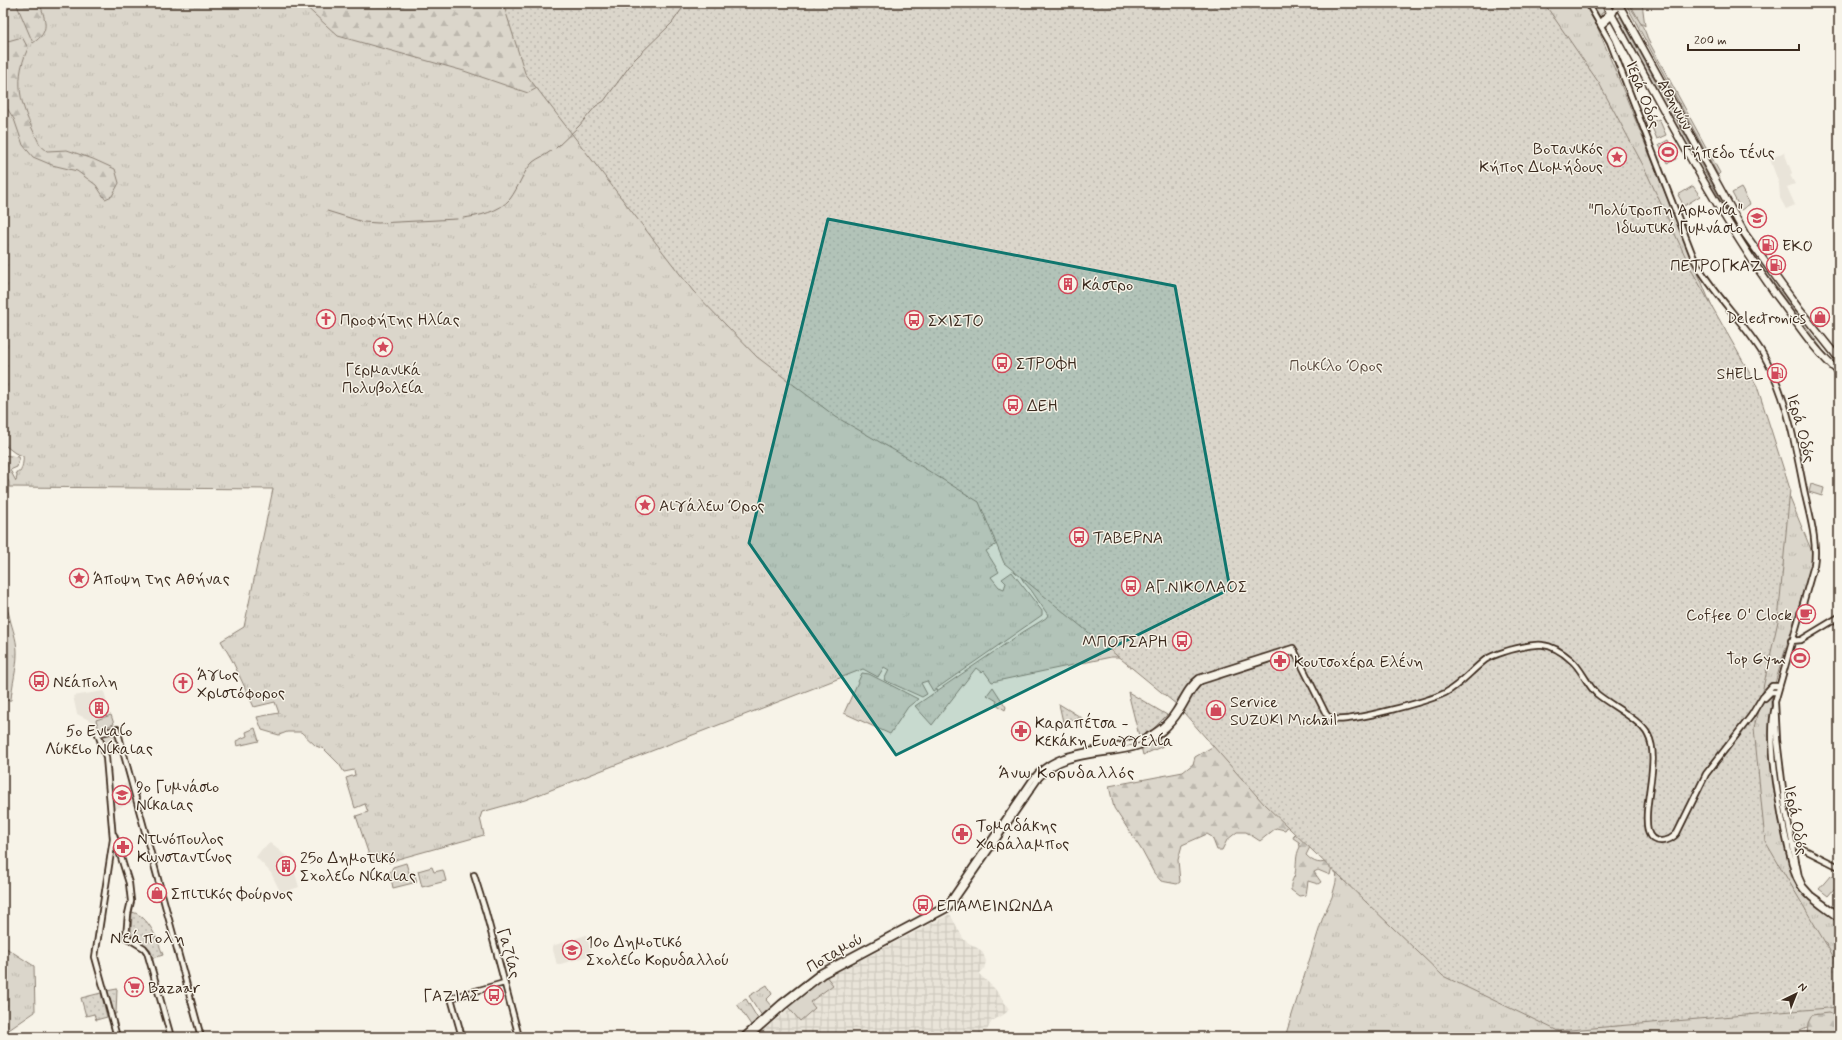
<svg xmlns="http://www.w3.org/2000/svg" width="1842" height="1040" font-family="Mynerve,sans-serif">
	<defs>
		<pattern id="industrial-grid" width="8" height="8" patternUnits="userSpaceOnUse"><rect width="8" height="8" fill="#e9e4d9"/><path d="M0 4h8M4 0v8" fill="none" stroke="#c9c4ba"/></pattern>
		<pattern id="grass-tufts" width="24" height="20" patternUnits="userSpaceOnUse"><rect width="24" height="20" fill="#dbd6cb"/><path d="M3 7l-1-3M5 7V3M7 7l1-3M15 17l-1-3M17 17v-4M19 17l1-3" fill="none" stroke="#bdb8ae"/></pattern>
		<pattern id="forest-firs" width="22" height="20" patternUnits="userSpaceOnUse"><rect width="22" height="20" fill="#dbd6cb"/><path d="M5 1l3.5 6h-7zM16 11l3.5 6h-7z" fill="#bdb8ae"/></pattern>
		<pattern id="park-dots" width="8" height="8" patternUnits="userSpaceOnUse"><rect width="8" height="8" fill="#dbd6cb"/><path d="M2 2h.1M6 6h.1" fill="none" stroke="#bdb8ae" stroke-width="1.8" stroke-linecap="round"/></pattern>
	</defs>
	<rect width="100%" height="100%" fill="#f7f3e8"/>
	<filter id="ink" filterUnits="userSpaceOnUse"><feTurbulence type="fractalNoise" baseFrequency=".025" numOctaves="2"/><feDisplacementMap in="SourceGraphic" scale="8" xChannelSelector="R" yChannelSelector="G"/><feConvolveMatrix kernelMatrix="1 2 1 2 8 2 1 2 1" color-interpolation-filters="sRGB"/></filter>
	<g filter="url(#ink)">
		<path fill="#e9e4d9" d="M1784,152L1792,173L1790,175L1795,184L1787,187L1795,205L1786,209L1780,198L1779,184L1770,159Z
			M1756,207L1766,210L1760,216L1763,221L1757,225L1751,223Z
			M104,691L113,727L98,731L91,721L77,714L73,696Z
			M128,783L133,803L114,809L112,788Z
			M270,843L291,860L299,887L281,893L271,873L256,857L262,849Z
			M586,935L592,955L557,965L552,946Z"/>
		<path fill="url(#industrial-grid)" d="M950,914L964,940L982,951L986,961L984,969L979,974L995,989L1009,1009L1006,1013L992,1021L983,1037H755L828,977Z"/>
		<path fill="url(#grass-tufts)" stroke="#8b8074" d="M3,3H1600L1604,11L1595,21L1814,557L1775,683L1771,700V741L1793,872L1839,922V1015L1785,1037H1285L1323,917L1332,897L1336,882L1342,803L1131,657H1111L992,682L984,671L982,673L976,668L932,725L915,706L1023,632L1046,618L1048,615L1031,590L1024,582L1000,542L986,551L999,572L991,577L999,587L1004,589L1006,583L1002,579L1012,572L1042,611V615L933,691L927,681L921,683L927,694L922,697L884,680L889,670L884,667L878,677L863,669L525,800L482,812L480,818L484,835L398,859L389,863L387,857L371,861L356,816L368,812L365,804L355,808L346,778L355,775L354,770L344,772L339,764L324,749L316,746L301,732H287L279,735L262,730L257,717L279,713L275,702L254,707L232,660L221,641L244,627L273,489L9,487V482L3,473V455L18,457L19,459L17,467L10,470L16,481L17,476L16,472H20C22,469 24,460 23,456L15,453L3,444Z
			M1631,3H1642L1645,26L1641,23L1630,4Z
			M1629,5C1636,17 1645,27 1648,40L1720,173L1718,175L1627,6Z
			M1621,16V18L1738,232H1737L1705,177L1618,18Z
			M1746,246L1823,350L1839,366V369L1806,333L1744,247Z
			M3,603C8,608 9,615 11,623C14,633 17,642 17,653C17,669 12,684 11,700L3,701Z
			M862,673L869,674L918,699L908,707L890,734L844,713Z
			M993,687L1006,707L1005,710L996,704L997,701L987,695Z
			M255,728L259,741L237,746L236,741L247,736L246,732Z
			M406,863L409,873L414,872L417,882L393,888L390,873L393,867Z
			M432,867L434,872L443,870L446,881L422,887L418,871Z
			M3,946L34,966L35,1012L3,1034Z
			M767,985L772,994L766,1000L772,1007L762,1016L749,996Z
			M746,999L758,1019L751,1025L737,1004Z"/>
		<path fill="url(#forest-firs)" stroke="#8b8074" d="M16,3H40C45,21 51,31 33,43Z
			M302,3H534L570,70L528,93L464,71L338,36Z
			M22,37L28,48C11,86 23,110 40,145L47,151L67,150L93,159L115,169L119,183L112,196L105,199L96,185L77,171L52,165L33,157L23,145L14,119L3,102V38L8,41Z
			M1248,721L1259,735L1255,742L1259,746L1272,744L1281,748L1296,745L1298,742V736L1302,734L1307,738V744L1303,748L1314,751L1316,754L1313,758H1304C1301,769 1298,771 1305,782L1311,780L1312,770H1318L1322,775L1326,788L1321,796L1324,813L1320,815V823L1336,826L1333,854L1327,855L1315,845H1311L1306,855C1314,863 1320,865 1330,860L1333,862L1330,875L1318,870L1314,872L1321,882L1318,884L1308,881L1306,895L1299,896L1291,890C1290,883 1293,880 1295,874C1297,864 1295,856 1300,847L1299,842L1293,838L1296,831L1299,834H1309L1310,822L1316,812L1308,805L1301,786L1290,784L1285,780L1276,792L1286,800L1282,813L1289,815L1291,808L1297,805L1300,814L1305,813L1304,817L1293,819L1285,830L1276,828L1260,841L1246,832H1237L1227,840L1222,850H1217L1212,837L1207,834L1182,845L1178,860L1180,882L1177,884L1161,881L1154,873L1141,849L1114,808L1109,786L1183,772L1193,764L1195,757L1219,743L1225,747L1227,744L1233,743L1243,729L1245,722Z
			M1828,1013L1839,1016V1036L1807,1037L1808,1023L1812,1015Z"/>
		<path fill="url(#park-dots)" stroke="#8b8074" d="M503,3H1544L1599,83L1643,165L1693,273L1757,386L1790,489L1778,621L1754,728L1765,841L1839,966V1007L1558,1031L1443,976L1264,804L1177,705L1004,563L979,502L906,457L836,417L757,357L693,291L525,73Z
			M1128,692L1167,715L1151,731L1139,736Z
			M1059,704L1082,718L1063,722Z
			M1158,738L1163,746L1143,755L1141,747Z
			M132,912C149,916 157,939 163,955L153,958L150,949L131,935Z
			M117,989L116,1014H113L106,991Z
			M101,993L107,1017L96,1020L94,1014L86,1016L81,998Z"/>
		<path fill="#dbd6cb" stroke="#8b8074" d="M1659,119L1666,135L1657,139L1650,123Z
			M1668,140L1677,159L1668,163L1659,145Z
			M1693,186L1700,196L1684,206L1678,195Z
			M1741,188L1750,204L1741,210L1732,193Z
			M1811,484L1824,488L1822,496L1809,492Z
			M111,715L114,724L99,729L96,720Z
			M116,731L121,752L109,754L101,733Z
			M1831,875L1839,883L1828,896L1819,889Z
			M825,975L833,985L810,1002L815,1008L800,1021L787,1006Z"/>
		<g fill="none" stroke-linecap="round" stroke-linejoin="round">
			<path stroke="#84786c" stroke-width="1" d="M556,148L579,126L596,106L604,101L634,60L672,23L686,3
				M327,211L363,222L378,223L457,219
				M463,218C479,216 499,212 510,199C519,187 522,173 533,162C538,158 546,155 551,151"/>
			<g stroke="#3b2a1e" stroke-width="8">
				<path id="secondary" d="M1588,3L1610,42L1695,261C1714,295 1743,321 1763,354C1787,395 1795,445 1804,490C1809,514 1818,541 1814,565L1775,702L1777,740L1785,806L1799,877L1803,886L1811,895L1839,915
					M1599,23L1611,11
					M1601,26L1612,16L1618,4
					M1791,641L1801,640L1839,617
					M1765,698L1771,692H1777
					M1775,707C1765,744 1784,833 1794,872C1801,895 1821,905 1839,919
					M114,835L129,883L131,901L128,914L126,937L144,948L147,952L171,1037
					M1791,843L1839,867
					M474,875L486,913L519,1037
					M117,1037L95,957L113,839L106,757L98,734L117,729L201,1037
					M462,1037L451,998L504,983
					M743,1037L781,1003L821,972L947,905L1032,780C1060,742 1115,756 1152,734C1162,728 1170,720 1176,710C1183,699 1188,686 1199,678L1293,648L1326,714C1328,716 1331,719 1333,719C1348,723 1429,701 1445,693C1460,685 1471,671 1485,660C1492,655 1501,653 1510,650C1536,643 1549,640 1571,660C1582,669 1586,684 1597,694C1610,705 1641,720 1648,735C1661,759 1642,805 1648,831C1652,846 1670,842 1677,833L1706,774L1751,716L1763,696L1772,686H1779
					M749,1037L783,1007L823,975L949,908L1039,778C1063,750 1106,757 1139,746C1155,740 1171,726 1180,711C1187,701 1191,688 1201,681L1295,651"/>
			</g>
			<g stroke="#3b2a1e" stroke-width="9">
				<path id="highway" d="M1605,3C1660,102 1711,203 1776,295C1796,321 1814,351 1839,372
					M1618,3L1745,234L1799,309L1839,359"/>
			</g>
			<use href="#secondary" stroke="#f7f3e8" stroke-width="4.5"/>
			<use href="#highway" stroke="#f7f3e8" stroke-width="6"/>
		</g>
	</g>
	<path fill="#0f766e" fill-opacity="0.2" stroke="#0f766e" stroke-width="3" stroke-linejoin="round" d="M828,219L1175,286L1230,589L896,755L749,543Z"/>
	<defs>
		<g id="stadium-ring" transform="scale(1)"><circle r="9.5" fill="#f7f3e8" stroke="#d1495b" stroke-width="1.5"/><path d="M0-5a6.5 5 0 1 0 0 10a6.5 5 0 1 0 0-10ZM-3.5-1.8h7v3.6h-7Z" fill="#d1495b"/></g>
		<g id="sight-ring" transform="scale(1)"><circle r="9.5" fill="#f7f3e8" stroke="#d1495b" stroke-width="1.5"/><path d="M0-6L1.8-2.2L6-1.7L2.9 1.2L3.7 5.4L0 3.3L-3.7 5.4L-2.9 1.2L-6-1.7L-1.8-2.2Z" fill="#d1495b"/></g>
		<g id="school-ring" transform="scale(1)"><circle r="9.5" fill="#f7f3e8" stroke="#d1495b" stroke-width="1.5"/><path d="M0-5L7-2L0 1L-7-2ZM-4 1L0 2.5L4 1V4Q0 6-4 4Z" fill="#d1495b"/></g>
		<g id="fuel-ring" transform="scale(1)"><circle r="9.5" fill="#f7f3e8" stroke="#d1495b" stroke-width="1.5"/><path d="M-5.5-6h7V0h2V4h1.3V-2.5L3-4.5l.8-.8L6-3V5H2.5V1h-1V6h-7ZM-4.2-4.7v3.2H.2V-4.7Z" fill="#d1495b"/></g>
		<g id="building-ring" transform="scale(1)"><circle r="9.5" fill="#f7f3e8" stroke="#d1495b" stroke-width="1.5"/><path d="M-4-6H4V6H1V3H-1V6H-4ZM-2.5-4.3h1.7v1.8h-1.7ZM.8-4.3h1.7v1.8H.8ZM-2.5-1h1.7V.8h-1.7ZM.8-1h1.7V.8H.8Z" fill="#d1495b"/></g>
		<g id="shop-ring" transform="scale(1)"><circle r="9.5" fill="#f7f3e8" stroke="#d1495b" stroke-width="1.5"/><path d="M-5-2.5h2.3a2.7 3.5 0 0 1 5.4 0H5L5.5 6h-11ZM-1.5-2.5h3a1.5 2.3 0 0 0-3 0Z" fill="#d1495b"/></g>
		<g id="church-ring" transform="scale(1)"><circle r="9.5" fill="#f7f3e8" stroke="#d1495b" stroke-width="1.5"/><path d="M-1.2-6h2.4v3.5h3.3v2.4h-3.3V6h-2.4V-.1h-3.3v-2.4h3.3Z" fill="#d1495b"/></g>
		<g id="bus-ring" transform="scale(1)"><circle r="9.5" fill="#f7f3e8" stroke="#d1495b" stroke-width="1.5"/><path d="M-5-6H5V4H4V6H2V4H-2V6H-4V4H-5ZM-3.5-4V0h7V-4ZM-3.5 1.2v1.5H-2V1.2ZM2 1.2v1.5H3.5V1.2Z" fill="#d1495b"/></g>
		<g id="cafe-ring" transform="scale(1)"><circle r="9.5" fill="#f7f3e8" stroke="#d1495b" stroke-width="1.5"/><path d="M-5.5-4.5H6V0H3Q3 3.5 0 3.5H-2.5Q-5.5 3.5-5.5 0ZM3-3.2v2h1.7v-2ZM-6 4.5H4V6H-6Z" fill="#d1495b"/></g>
		<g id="pharmacy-ring" transform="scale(1)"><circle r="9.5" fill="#f7f3e8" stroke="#d1495b" stroke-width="1.5"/><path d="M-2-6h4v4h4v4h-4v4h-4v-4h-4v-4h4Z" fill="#d1495b"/></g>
		<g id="supermarket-ring" transform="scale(1)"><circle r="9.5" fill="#f7f3e8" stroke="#d1495b" stroke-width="1.5"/><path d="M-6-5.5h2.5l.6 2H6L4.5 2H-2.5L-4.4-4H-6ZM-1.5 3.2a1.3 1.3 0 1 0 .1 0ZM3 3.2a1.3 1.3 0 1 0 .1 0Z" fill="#d1495b"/></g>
	</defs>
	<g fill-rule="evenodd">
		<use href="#stadium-ring" x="1668" y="152"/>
		<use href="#sight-ring" x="1617" y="157"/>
		<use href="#school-ring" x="1757" y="218"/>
		<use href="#fuel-ring" x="1768" y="245"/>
		<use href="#fuel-ring" x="1776" y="265"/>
		<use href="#building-ring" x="1068" y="284"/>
		<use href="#shop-ring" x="1820" y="317"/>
		<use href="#church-ring" x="326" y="319"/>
		<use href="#bus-ring" x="914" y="320"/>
		<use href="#sight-ring" x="383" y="347"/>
		<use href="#bus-ring" x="1002" y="363"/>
		<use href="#fuel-ring" x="1777" y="373"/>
		<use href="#bus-ring" x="1013" y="405"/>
		<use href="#sight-ring" x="645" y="505"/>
		<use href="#bus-ring" x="1079" y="537"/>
		<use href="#sight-ring" x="79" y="578"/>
		<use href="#bus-ring" x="1131" y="586"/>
		<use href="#cafe-ring" x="1806" y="614"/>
		<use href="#bus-ring" x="1182" y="641"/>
		<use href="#stadium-ring" x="1800" y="658"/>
		<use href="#pharmacy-ring" x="1280" y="661"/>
		<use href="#bus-ring" x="39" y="681"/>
		<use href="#church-ring" x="183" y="683"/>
		<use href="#building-ring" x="99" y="708"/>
		<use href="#shop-ring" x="1216" y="710"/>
		<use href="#pharmacy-ring" x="1021" y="731"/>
		<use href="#school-ring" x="122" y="795"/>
		<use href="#pharmacy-ring" x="962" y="834"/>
		<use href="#pharmacy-ring" x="123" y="847"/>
		<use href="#building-ring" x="286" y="866"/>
		<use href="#shop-ring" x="157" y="893"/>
		<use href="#bus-ring" x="923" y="905"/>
		<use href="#school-ring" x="572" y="950"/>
		<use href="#supermarket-ring" x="134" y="987"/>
		<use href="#bus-ring" x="494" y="995"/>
	</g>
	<g text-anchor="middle" stroke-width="3" stroke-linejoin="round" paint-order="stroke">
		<g font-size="16" fill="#3b2a1e" stroke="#f7f3e8">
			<text transform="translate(1644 94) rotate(69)" y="6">Ιερά Οδός</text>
			<text transform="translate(1676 104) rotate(61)" y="6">Αθηνών</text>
			<text transform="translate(1802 428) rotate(75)" y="6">Ιερά Οδός</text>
			<text transform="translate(1797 820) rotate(79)" y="6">Ιερά Οδός</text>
			<text transform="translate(834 952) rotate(-30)" y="6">Ποταμού</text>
			<text transform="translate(510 953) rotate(75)" y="6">Γαζίας</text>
		</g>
		<g font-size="16" fill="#3b2a1e" stroke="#f7f3e8" text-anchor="start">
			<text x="1603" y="154" text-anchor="end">Βοτανικός<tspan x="1603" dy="18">Κήπος Διομήδους</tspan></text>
			<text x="1682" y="158">Γήπεδο τένις</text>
			<text x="1743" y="215" text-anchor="end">"Πολύτροπη Αρμονία"<tspan x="1743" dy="18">Ιδιωτικό Γυμνάσιο</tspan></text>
			<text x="1782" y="251">EKO</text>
			<text x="1762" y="271" text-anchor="end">ΠΕΤΡΟΓΚΑΖ</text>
			<text x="1082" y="290">Κάστρο</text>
			<text x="1806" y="323" text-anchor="end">Delectronics</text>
			<text x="340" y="325">Προφήτης Ηλίας</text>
			<text x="928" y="326">ΣΧΙΣΤΟ</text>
			<text x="1016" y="369">ΣΤΡΟΦΗ</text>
			<text x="383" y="375" text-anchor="middle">Γερμανικά<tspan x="383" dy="18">Πολυβολεία</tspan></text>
			<text x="1763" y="379" text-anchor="end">SHELL</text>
			<text x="1027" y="411">ΔΕΗ</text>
			<text x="659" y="511">Αιγάλεω Όρος</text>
			<text x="1093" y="543">ΤΑΒΕΡΝΑ</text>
			<text x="93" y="584">Άποψη της Αθήνας</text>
			<text x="1145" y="592">ΑΓ.ΝΙΚΟΛΑΟΣ</text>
			<text x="1792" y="620" text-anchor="end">Coffee O' Clock</text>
			<text x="1168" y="647" text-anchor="end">ΜΠΟΤΣΑΡΗ</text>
			<text x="1786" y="664" text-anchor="end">Top Gym</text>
			<text x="1294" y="667">Κουτσοχέρα Ελένη</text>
			<text x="197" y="680">Άγιος<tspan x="197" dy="18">Χριστόφορος</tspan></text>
			<text x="53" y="687">Νεάπολη</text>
			<text x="1230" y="707">Service<tspan x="1230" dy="18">SUZUKI Michail</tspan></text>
			<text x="1035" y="728">Καραπέτσα -<tspan x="1035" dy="18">Κεκάκη Ευαγγελία</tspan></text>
			<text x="99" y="736" text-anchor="middle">5ο Ενιαίο<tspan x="99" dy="18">Λύκειο Νίκαιας</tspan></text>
			<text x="136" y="792">9ο Γυμνάσιο<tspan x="136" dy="18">Νίκαιας</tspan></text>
			<text x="976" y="831">Τομαδάκης<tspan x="976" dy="18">Χαράλαμπος</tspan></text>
			<text x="137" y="844">Ντινόπουλος<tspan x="137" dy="18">Κωνσταντίνος</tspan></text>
			<text x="300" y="863">25o Δημοτικό<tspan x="300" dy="18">Σχολείο Νίκαιας</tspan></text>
			<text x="171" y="899">Σπιτικός Φούρνος</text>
			<text x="937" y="911">ΕΠΑΜΕΙΝΩΝΔΑ</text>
			<text x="586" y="947">10ο Δημοτικό<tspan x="586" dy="18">Σχολείο Κορυδαλλού</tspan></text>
			<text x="148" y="993">Bazaar</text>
			<text x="480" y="1001" text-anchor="end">ΓΑΖΙΑΣ</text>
		</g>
		<g font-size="16" fill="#5b4c41" stroke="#f7f3e8">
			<text x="1336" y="371">Ποικίλο Όρος</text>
		</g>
		<g font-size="17" letter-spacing="1" fill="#3b2a1e" stroke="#f7f3e8">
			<text x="1067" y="778">Άνω Κορυδαλλός</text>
			<text x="148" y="943">Νεάπολη</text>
		</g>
	</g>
	<rect width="1842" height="1040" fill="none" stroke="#f7f3e8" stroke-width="16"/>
	<rect x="8" y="8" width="1826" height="1024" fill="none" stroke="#3b2a1e" stroke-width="1.5" filter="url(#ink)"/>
	<g transform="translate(1796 994) rotate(43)" stroke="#f7f3e8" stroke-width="3" paint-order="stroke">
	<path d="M0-3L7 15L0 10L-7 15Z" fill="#3b2a1e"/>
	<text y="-6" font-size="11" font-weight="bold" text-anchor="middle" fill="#3b2a1e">N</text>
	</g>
	<path d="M1688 44v6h111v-6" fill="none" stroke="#3b2a1e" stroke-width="2"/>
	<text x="1694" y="44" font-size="12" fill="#3b2a1e" stroke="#f7f3e8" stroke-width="3" paint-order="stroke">200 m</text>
</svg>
